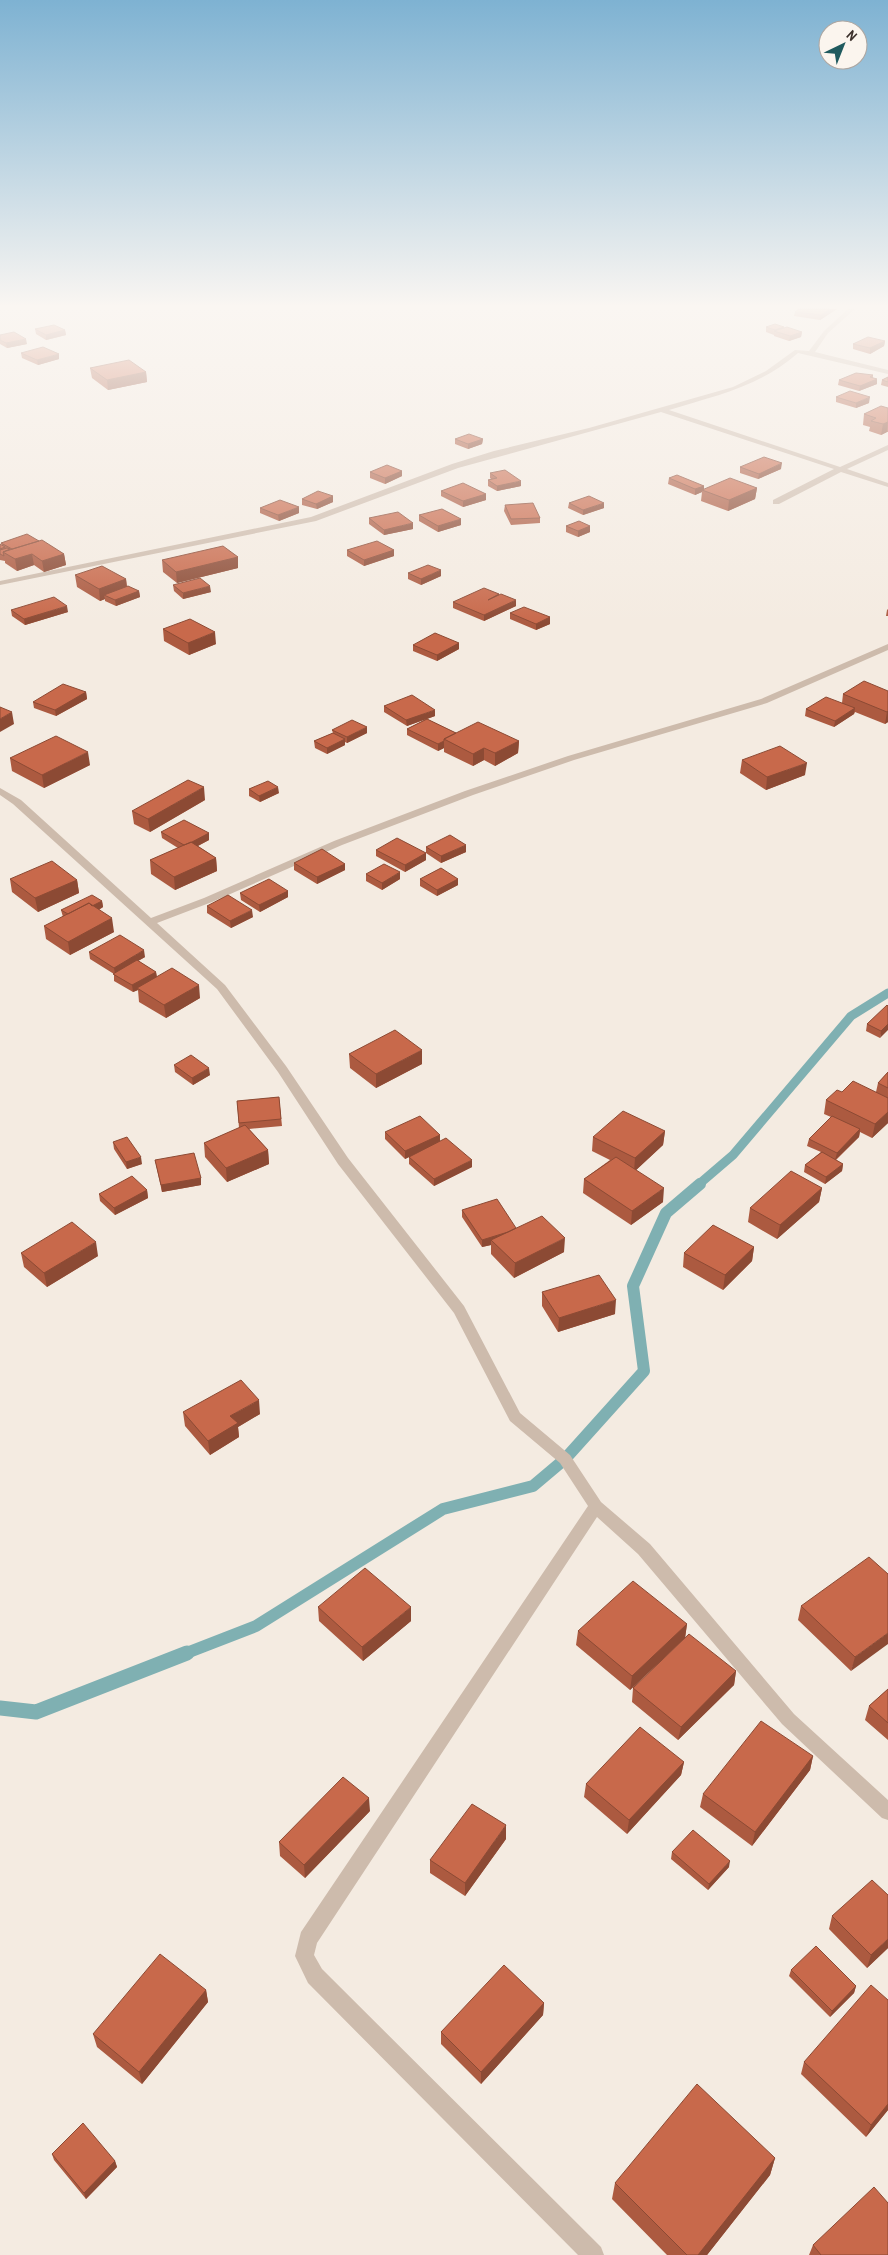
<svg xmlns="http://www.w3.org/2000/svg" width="888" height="2255" font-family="'Archivo Narrow',sans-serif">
	<rect width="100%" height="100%" fill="#f4ebe1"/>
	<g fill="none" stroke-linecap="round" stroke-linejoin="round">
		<path stroke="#7fb0b2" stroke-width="9" d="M698,1185L733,1155L851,1016L888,993"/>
		<path stroke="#7fb0b2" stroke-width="12" d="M184,1654L256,1626L443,1509L533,1486L565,1459L644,1371L633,1286L666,1213L700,1184"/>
		<path stroke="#7fb0b2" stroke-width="15" d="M0,1708L36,1712L187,1653"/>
		<path fill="#cdbbac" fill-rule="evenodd" d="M848,309H855L828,333L815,352L888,370V374L798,353C759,387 717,395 669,410L840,467L888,445V450L847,469L888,483V487L841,472L779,504H773V500L834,469L661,412L458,468L316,521L0,585V581L311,517L452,464L494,451L589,428L733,387L766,371L795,350L809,351L824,331Z
			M888,644V650L767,703L574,760L473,795L342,845L212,902L157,923L225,985L286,1066L348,1158L464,1306L520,1413L570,1455L601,1502L650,1544L794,1714L888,1800V1820L882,1818L782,1724L638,1554L597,1517L317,1943L314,1955L322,1969L601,2247L604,2255H578L308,1983L295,1956L301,1932L588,1506L560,1463L510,1421L454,1313L338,1164L278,1072L217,989L13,804L0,795V788L21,800L151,918L204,898L334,841L465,791L568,756L761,699Z"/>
	</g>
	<path fill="#ac5a40" d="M799,309H837L820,320L794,316L795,312Z
		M766,327L784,328L802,332L801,337L789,341L774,336V335L766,332Z
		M35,329L65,330L66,335L46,340L36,334Z
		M0,335L27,344L7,348L0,344Z
		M885,341L884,346L870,354L853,349V344Z
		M21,353L59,359L38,365L22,358Z
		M90,368L146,372L147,382L108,390L92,378Z
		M873,375V378L877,384L859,391L838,385L839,380Z
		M888,377V387L881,385L882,380Z
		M836,397L869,403L856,408L836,402Z
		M888,408V432H887L881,435L869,431L870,427L863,425L864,414Z
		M455,439H483L482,444L468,449L455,444Z
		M740,467L781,469L758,479L740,473Z
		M402,471V476L385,484L370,478V472Z
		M490,473L521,486L497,491L488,486V480L491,479L490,478Z
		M669,478L704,486V490L757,488L755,499L728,511L701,501L702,492L695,495L668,484Z
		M441,491L486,494V500L463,507L441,496Z
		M333,496V502L317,509L302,505V499Z
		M569,503L604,508L583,515L568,508Z
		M505,505L540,518V523L511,525L504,511Z
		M260,508L299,513L279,521L260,513Z
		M419,515L461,525L438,532L419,521Z
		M369,518L413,529L384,535L369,524Z
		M566,526H590V532L578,537L566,532Z
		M1,543L64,554L66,565L44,572L34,565L17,571L5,563V561L0,560V544L2,545Z
		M347,550H394V556L364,566L347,556Z
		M238,557V568L177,583L163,572L162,560Z
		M408,573L441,576L421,585L408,579Z
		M75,575L126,579L127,586L139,591L140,597L116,606L105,601V599L100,601L77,587Z
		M173,585L211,592L183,599L174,591Z
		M499,594V595L516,606L484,621L453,608V602Z
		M888,609V616H886L887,610Z
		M11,610L68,612L25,625L12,616Z
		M510,613L550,617V624L536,630L510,619Z
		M163,629L216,644L189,655L164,641Z
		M459,643V649L437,661L413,651V645Z
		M888,691V722L885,724L855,712L854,714L834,727L805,716L806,709L842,703L843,694Z
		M86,692L87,699L56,716L34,708L33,702Z
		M384,706L435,716L427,719L456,733L519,741L518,753L495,766L484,760L473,766L444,752V748L438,751L407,735V729L426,719L407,726L384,712Z
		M332,730L367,733L347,743L345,742V745L327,754L315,748L314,741L333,733Z
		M10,758L90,765L44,788L12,771Z
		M742,760L805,775L766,790L740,773Z
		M249,789L279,793L260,802L249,796Z
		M205,800L150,832L134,824L132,811Z
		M161,832L209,833V840L198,846L216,858L217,871L175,890L151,874L150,860L178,848L162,838Z
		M426,847L466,852L441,863L426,853Z
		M376,850L426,853V860L405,872L376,856Z
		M294,863L345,864V870L317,884L294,870Z
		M366,874L400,879L382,890L366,881Z
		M10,879L77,880L79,893L38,912L12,892Z
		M420,879H458V885L437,896L420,886Z
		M288,891V897L260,912L241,900L240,893Z
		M102,901L103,907L99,910L114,932L70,955L46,939L44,926L63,917L61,910Z
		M207,906L253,917L231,928L207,913Z
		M89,952L145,957L138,961L156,972L157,977L200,998L166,1018L139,1002L138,990L133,992L114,981V974L90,959Z
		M888,1006L880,1038L866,1031L867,1024Z
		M349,1054L422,1064L376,1088L350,1068Z
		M174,1065L210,1075L193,1085L175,1072Z
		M888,1072V1123L872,1138L860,1132L859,1137L836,1160L843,1164L842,1171L825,1184L804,1172L805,1165L821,1152L807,1146L809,1139L831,1117L824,1114L826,1100L842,1092H876L878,1083Z
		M279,1097L282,1126L249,1129L268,1150L269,1164L227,1182L205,1157L204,1143L239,1128L237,1101Z
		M665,1131L663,1145L636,1170L663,1202L631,1225L583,1193L584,1179L610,1160L592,1151L593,1137Z
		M385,1132L440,1135V1141L472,1167L434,1186L409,1164V1157L405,1159L385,1139Z
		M113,1142L142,1164L127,1169L114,1149Z
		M155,1160L201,1178V1185L162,1192Z
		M822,1188L819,1202L777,1239L748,1222L750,1208Z
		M147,1190L148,1198L115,1215L100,1201L99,1194Z
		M462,1210L516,1228L564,1252L514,1278L491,1254V1245L482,1247L462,1217Z
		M754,1247L752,1261L723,1290L683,1267L684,1253Z
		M21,1253L98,1256L47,1287L24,1267Z
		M542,1292L615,1314L558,1332L542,1306Z
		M183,1412L260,1414L238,1427L239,1437L210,1455L185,1426Z
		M888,1574L851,1671L798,1620L801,1606Z
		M318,1607L411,1621L363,1661L319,1621Z
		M687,1624L685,1638L630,1690L576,1645L578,1631Z
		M736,1671L734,1685L678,1740L632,1702L633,1688Z
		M888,1689V1740L865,1720L869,1706Z
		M813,1756L810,1770L752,1846L700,1807L703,1794Z
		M684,1762L681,1775L627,1834L584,1797L586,1784Z
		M370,1811L305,1878L280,1856L279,1842Z
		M506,1839L465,1896L430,1873V1860Z
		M672,1852L729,1867L708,1890L671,1859Z
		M832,1916L888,1948L867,1968L829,1929Z
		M791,1970L856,1986L854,1993L830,2017L789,1976Z
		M206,1990L208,2002L142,2084L97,2047L93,2034Z
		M888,2000V2110L866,2137L801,2074L804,2062Z
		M544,2003L543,2015L481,2084L441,2044V2032Z
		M52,2154L115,2161L117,2167L86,2199L54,2160Z
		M775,2158L770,2175L707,2255H667L612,2199L615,2183Z
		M813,2245L888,2255H809Z"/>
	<path fill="#8c4a34" d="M830,309H837L820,320L821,315Z
		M65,330L66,335L46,340V335Z
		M802,332L801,337L789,341L790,336Z
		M26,339L27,344L7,348L6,343Z
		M885,341L884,346L870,354V348Z
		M59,354V359L38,365L37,360Z
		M146,372L147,382L108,390L107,380Z
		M877,379V384L859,391L860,386Z
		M870,397L869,403L856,408V403Z
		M888,422L887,432L881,435L883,424Z
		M483,439L482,444L468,449V444Z
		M782,463L781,469L758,479L759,474Z
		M402,471V476L385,484V478Z
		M521,481V486L497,491V486Z
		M704,486V491L702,490V492L695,495V489Z
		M757,488L755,499L728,511L729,500Z
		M486,494V500L463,507V501Z
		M333,496V502L317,509L316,504Z
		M604,503V508L583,515V510Z
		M299,507V513L279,521L278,515Z
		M461,519V525L438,532V526Z
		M413,523V529L384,535V530Z
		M590,526V532L578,537V531Z
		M394,550V556L364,566V560Z
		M32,554L34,565L17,571L15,559Z
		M64,554L66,565L44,572L42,561Z
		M238,557V568L177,583L176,572Z
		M441,570V576L421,585V579Z
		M126,579L127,591L104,595L105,599L100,601L99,589Z
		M210,586L211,592L183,599V593Z
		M139,591L140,597L116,606L115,600Z
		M516,600V606L484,621V615Z
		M67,606L68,612L25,625L24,619Z
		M550,617V624L536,630V624Z
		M215,632L216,644L189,655L188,643Z
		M459,643V649L437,661V655Z
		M86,692L87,699L56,716L55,710Z
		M855,708L854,714L834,727L835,721Z
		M435,710V716L407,726L406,720Z
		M888,711V722L885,724L887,712Z
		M12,712L14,724L0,732V719Z
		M367,727V733L347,743V737Z
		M345,739V745L327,754V748Z
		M444,741V748L438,751V744Z
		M519,741L518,753L495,766V753Z
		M484,748V760L473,766V754Z
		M88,752L90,765L44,788L42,775Z
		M807,763L805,775L766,790L767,777Z
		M204,787L205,800L150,832L148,819Z
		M278,787L279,793L260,802L259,796Z
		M209,833V840L186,852L185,845Z
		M466,845V852L441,863V856Z
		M426,853V860L405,872V865Z
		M216,858L217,871L175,890L174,877Z
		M345,864V870L317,884V877Z
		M400,872V879L382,890V883Z
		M458,879V885L437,896V890Z
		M77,880L79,893L38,912L35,898Z
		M288,891V897L260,912L259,905Z
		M102,901L103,907L73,923L72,916Z
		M252,910L253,917L231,928L230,921Z
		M112,918L114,932L70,955L68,942Z
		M144,950L145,957L115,974L114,968Z
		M156,972L157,979L137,988L138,990L133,992L132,985Z
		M199,985L200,998L166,1018L164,1005Z
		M888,1024V1030L880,1038L881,1031Z
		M422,1050V1064L376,1088V1074Z
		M209,1068L210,1075L193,1085L192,1078Z
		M888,1112V1123L872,1138L875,1124Z
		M860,1129L859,1137L835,1160L837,1153Z
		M665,1131L663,1145L634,1172L635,1158Z
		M440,1135V1142L405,1159V1151Z
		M268,1150L269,1164L227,1182L226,1168Z
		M141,1157L142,1164L127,1169L126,1162Z
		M472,1160V1167L434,1186V1179Z
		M843,1164L842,1171L825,1184L826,1177Z
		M201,1178V1185L162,1192L161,1185Z
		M664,1188L663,1202L631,1225L632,1211Z
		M822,1188L819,1202L777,1239L780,1225Z
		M147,1190L148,1198L115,1215L114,1208Z
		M517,1230L491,1240V1245L482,1247V1240Z
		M565,1238L564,1252L514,1278L515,1263Z
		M96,1242L98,1256L47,1287L44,1273Z
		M754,1247L752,1261L723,1290L725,1275Z
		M616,1300L615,1314L558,1332L559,1318Z
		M259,1400L260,1414L238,1427L239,1437L210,1455L208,1441L230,1416Z
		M411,1607V1621L363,1661L362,1647Z
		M687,1624L685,1638L630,1690L632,1676Z
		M888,1633V1644L851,1671L855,1657Z
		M736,1671L734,1685L678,1740L681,1727Z
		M813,1756L810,1770L752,1846L755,1832Z
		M684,1762L681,1775L627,1834L629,1820Z
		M369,1798L370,1811L305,1878L304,1865Z
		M506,1825V1839L465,1896V1883Z
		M730,1861L729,1867L708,1890L709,1884Z
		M888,1939V1948L867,1968L871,1955Z
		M856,1986L854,1993L830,2017L832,2011Z
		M206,1990L208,2002L142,2084L139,2072Z
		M544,2003L543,2015L481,2084V2072Z
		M888,2104V2110L866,2137L871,2125Z
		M775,2158L770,2175L707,2255H698Z
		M115,2161L117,2167L86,2199L84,2193Z"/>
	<path fill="#c8694b" stroke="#8c4a34" d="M799,309H830L821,315L795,312Z
		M775,324L784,327L775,330L766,327Z
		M54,325L65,330L46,335L35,329Z
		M787,327L802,332L790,336L774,331Z
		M14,332L26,339L6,343L0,340V335Z
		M868,337L885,341L870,348L853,344Z
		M43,347L59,354L37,360L21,353Z
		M129,360L146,372L107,380L90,368Z
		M856,373L873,375L870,377L877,379L860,386L839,380Z
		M888,377V382L882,380Z
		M850,391L870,397L856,403L836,397Z
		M881,406L888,408V422L883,424L871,421L876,418L864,414Z
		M469,434L483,439L468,444L455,439Z
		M764,457L782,463L759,474L740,467Z
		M387,465L402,471L385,478L370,472Z
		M505,470L521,481L497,486L488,480L497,478L490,473Z
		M677,475L704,486L695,489L669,478Z
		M730,478L757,488L729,500L702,490Z
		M463,483L486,494L463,501L441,491Z
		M318,491L333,496L316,504L302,499Z
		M589,496L604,503L583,510L569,503Z
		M280,500L299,507L278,515L260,508Z
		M533,503L540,518L511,519L505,505Z
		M442,509L461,519L438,526L419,515Z
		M398,512L413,523L384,530L369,518Z
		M579,521L590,526L578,531L566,526Z
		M27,534L39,541L12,549L1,543Z
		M42,540L64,554L42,561L32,554L15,559L3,552Z
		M377,541L394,550L364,560L347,550Z
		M0,544L5,547L0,549Z
		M223,546L238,557L176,572L162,560Z
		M7,548L10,549L3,552L4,556L0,554V550Z
		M428,565L441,570L421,579L408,573Z
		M102,566L126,579L99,589L75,575Z
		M200,578L210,586L183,593L173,585Z
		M128,586L139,591L115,600L104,595Z
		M484,588L499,594L488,600L501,594L516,600L484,615L453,602Z
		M54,597L67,606L24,619L11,610Z
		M524,607L550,617L536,624L510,613Z
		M190,619L215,632L188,643L163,629Z
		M435,633L459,643L437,655L413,645Z
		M864,681L888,691V711L887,712L843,694Z
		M63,684L86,692L55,710L33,702Z
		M412,695L435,710L406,720L384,706Z
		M826,697L855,708L835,721L806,709Z
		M0,707L12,712L0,719Z
		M427,719L456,733L444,739V741L438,744L407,729Z
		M352,720L367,727L347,737L332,730Z
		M478,722L519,741L495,753L484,748L473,754L444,739Z
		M333,733L345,739L327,748L314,741Z
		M56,736L88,752L42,775L10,758Z
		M780,746L807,763L767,777L742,760Z
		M188,780L204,787L148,819L132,811Z
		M268,781L278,787L259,796L249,789Z
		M184,820L209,833L192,842L184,845L161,832Z
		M450,835L466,845L441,856L426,847Z
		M397,838L426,853L405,865L376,850Z
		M191,842L216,858L174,877L150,860Z
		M322,849L345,864L317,877L294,863Z
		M52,861L77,880L35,898L10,879Z
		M384,864L400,872L382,883L366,874Z
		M441,868L458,879L437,890L420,879Z
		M269,879L288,891L259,905L240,893Z
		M92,895L102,901L92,906L89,903L68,914L61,910Z
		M228,895L252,910L230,921L207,906Z
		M89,903L112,918L68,942L44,926Z
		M120,935L144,950L114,968L89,952Z
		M137,960L156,972L132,985L113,974Z
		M172,968L199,985L164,1005L137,988Z
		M887,1005L888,1006V1024L881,1031L867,1024Z
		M395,1030L422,1050L376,1074L349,1054Z
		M191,1055L209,1068L192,1078L174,1065Z
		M888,1072V1088L878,1083Z
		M853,1081L888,1098V1112L875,1124L826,1100L837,1090L842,1092Z
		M279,1097L281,1119L239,1123L237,1101Z
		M623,1111L665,1131L635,1158L593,1137Z
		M420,1116L440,1135L405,1151L385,1132Z
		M832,1116L860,1129L837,1153L809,1139Z
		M245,1125L268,1150L226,1168L204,1143Z
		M127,1137L141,1157L126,1162L113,1142Z
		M446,1138L472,1160L434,1179L409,1157Z
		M822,1152L843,1164L826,1177L805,1165Z
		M194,1153L201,1178L161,1185L155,1160Z
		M616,1157L664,1188L632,1211L584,1179Z
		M791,1171L822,1188L780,1225L750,1208Z
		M132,1176L147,1190L114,1208L99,1194Z
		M497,1199L516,1228L508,1232L482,1240L462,1210Z
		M542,1216L565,1238L515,1263L491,1240Z
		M72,1222L96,1242L44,1273L21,1253Z
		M713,1225L754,1247L725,1275L684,1253Z
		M599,1275L616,1300L559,1318L542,1292Z
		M241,1380L259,1400L230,1416L238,1423L208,1441L183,1412Z
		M869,1557L888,1574V1633L855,1657L801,1606Z
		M365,1568L411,1607L362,1647L318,1607Z
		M633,1581L687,1624L632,1676L578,1631Z
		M689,1634L736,1671L681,1727L633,1688Z
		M888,1689V1723L869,1706Z
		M761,1721L813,1756L755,1832L703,1794Z
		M640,1727L684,1762L629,1820L586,1784Z
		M343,1777L369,1798L304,1865L279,1842Z
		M472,1804L506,1825L465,1883L430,1860Z
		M693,1830L730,1861L709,1884L672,1852Z
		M872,1880L888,1895V1939L871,1955L832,1916Z
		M816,1946L856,1986L832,2011L791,1970Z
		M160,1954L206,1990L139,2072L93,2034Z
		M504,1965L544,2003L481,2072L441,2032Z
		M871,1985L888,2000V2104L871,2125L804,2062Z
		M697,2084L775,2158L698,2255H687L615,2183Z
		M83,2123L115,2161L84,2193L52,2154Z
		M874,2187L888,2203V2255H821L813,2245Z"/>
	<linearGradient id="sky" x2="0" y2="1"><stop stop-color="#7eb2d2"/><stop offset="0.49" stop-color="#faf6f2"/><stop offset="1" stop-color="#faf6f2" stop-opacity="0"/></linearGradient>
	<rect width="888" height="625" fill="url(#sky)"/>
	<g transform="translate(843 45) rotate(43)"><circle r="24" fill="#fbf5ee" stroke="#aea6a0"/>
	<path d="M0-4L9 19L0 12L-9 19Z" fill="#1f5a5e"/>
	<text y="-8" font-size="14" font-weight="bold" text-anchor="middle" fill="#3b302b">N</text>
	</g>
</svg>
